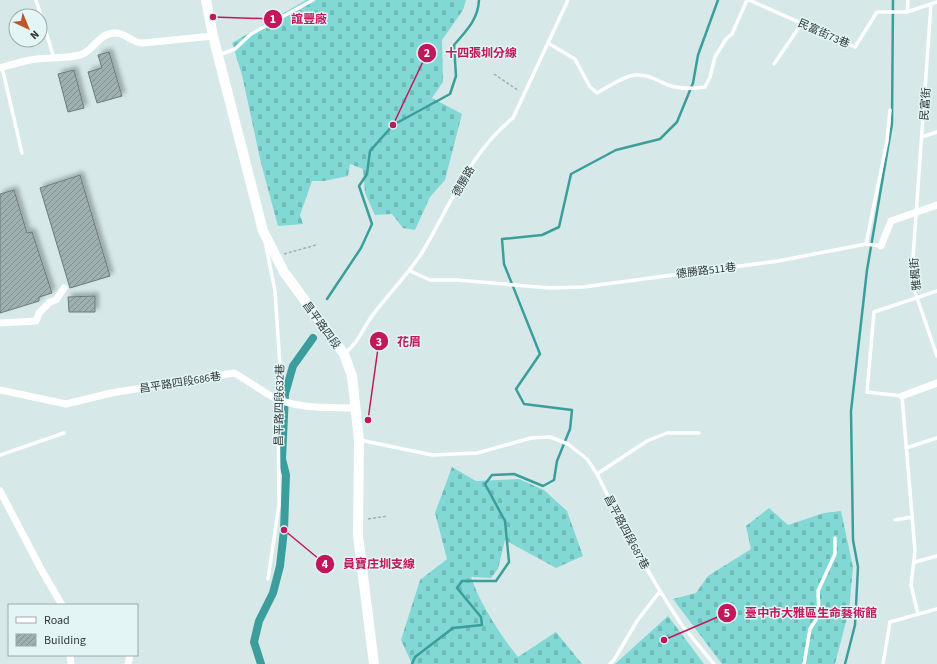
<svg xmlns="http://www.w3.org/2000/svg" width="937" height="664" font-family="'Source Sans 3','Noto Sans TC',sans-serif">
	<defs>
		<pattern id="cemetery-stones" width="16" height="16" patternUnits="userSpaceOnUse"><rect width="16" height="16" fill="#81d8d5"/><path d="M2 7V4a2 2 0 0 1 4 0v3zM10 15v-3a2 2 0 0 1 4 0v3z" fill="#70bab8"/></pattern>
		<pattern id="building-hatch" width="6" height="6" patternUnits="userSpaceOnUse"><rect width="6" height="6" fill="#9eb0af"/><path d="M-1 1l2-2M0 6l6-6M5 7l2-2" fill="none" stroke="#81908f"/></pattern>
		<filter id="shadow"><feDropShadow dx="3.5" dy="-3.5" stdDeviation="2" flood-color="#0004"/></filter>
	</defs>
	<rect width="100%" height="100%" fill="#d6e9e8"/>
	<path fill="url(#cemetery-stones)" d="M306,0H466L463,10L442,40L443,82L432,98L462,114L445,180L430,197L415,230L403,228L392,214L375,215L365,193L363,169L350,164L348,176L324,181H312L300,215L303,224L278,226L261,163L242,75L232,43Z
		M452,467L476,481L519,479L544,490L567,511L583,556L556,568L505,540L498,569L491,578L471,577C480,604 501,636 518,657L556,632L582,664H412L401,640L420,580L447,559L435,513Z
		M769,508L788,525L824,513L841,511L853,567L849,610L835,664H722L673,599L696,593L708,576L751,549L746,526Z
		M668,616L704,664H615Z"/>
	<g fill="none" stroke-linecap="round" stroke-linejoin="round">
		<path stroke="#3b9e9c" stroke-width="2.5" d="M327,299L361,248L372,224L359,186L367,174L370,151L393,125L450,94L456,76L454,45C466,31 478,20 479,0
			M412,664L415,657L453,628L482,625L481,617L457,588L462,581H496L509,562L505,521L485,484L492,475L514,474L543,486L554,480L557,461L570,429L572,410L524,404L516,389L540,354L504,264L502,239L542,235L559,227L571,174L616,150L660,139L677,122L693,83L698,55L718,0
			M845,664L855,625L858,567L853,540L851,411L867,270L892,124L893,0"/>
		<path stroke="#3b9e9c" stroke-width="8" d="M261,664L254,642L259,621L273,593L280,566L284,530L286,475L282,459L285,394L293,366L313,338"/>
	</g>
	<path fill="url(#building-hatch)" stroke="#6b7c7b" filter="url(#shadow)" d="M109,52L122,96L97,103L88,72L102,68L98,55Z
		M74,70L84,108L68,112L58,74Z
		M80,175L110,276L70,288L40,188Z
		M14,190L27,233L32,232L52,293L39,297V301L0,313V194Z
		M95,296V312H69L68,297Z"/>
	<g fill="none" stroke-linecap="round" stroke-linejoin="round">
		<path stroke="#a1b0b0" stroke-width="1.5" stroke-dasharray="3 2" stroke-linecap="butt" d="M494,74L519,91
			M284,254L316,245
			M368,519L387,516"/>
		<path stroke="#fff" stroke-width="3.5" d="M36,0L54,58
			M749,0L855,47L877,12H907
			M908,0L907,12L937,2
			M931,4L913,258L915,292L937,356
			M548,43L575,59L590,87L597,93C608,87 623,76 636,75C648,74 658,81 668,85C680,89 693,89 705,87L710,77L715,57L726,39L732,34L747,0
			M219,55L235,49L251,34L313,0
			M774,64L802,23
			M2,67L22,153
			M922,137L937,132
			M866,244L881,246
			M266,246L275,291L281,381L278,399L279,505L268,579
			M410,271L430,280H457L550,288L583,287L778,261L866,244L887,141L890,110
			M345,353C359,342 362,330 372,316C388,294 408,275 423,251C450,206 470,152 513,118L568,0
			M360,440L432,455L477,453L531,438L550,437L568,444L587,459L597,474L631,542L660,591L681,624L714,664
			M906,448L937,438
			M0,455L64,433
			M597,474L647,441L667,433H699
			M895,520L912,517
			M915,562L937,556
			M918,614L911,585L915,551L902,396L867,392L874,312L937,291
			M610,664L614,660L637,621L660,591
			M804,664L810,629L819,615L818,591L835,554V538
			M883,664L890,622L937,609"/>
		<path stroke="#fff" stroke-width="7" d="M0,68C10,65 20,62 30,60C46,57 64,59 80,55C92,52 97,37 109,34C124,29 130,43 143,43L213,36
			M881,246L891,221L937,205
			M0,323L36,321L39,313L50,302L56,300L64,288
			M0,390L66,404L111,393L234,373C249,381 262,392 277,399C301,409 328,407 354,408
			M902,396L937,383
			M0,491L41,569L62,605
			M70,655L71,664
			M128,664L130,655"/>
		<path stroke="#fff" stroke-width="10" d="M206,0L213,36L263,231L284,272L344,354L352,376L359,440L358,536L374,664"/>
	</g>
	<g text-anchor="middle" stroke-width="3" stroke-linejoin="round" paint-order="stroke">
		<g font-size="11" fill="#313838" stroke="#e3f6f5">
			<text transform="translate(824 33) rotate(24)" y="4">民富街73巷</text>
			<text transform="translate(925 104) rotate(-86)" y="4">民富街</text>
			<text transform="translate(463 181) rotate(-60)" y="4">德勝路</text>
			<text transform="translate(706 270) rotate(-7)" y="4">德勝路511巷</text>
			<text transform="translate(915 274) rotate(-95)" y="4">雅楓街</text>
			<text transform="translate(322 325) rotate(54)" y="4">昌平路四段</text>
			<text transform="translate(180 382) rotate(-9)" y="4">昌平路四段686巷</text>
			<text transform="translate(279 405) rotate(-89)" y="4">昌平路四段632巷</text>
			<text transform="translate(627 532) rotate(62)" y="4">昌平路四段687巷</text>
		</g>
	</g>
	<path fill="none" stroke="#c2185b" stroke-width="1.5" d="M213 17L273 19M393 125L427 53M368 420L379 341M284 530L325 564M664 640L727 613"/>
	<g fill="#c2185b" stroke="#e3f6f5" stroke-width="1.5">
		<circle cx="213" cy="17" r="4"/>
		<circle cx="393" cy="125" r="4"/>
		<circle cx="368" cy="420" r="4"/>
		<circle cx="284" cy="530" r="4"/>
		<circle cx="664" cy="640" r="4"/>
		<circle cx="273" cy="19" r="10"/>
		<circle cx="427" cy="53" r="10"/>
		<circle cx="379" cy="341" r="10"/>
		<circle cx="325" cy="564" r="10"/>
		<circle cx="727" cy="613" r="10"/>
	</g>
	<g font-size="12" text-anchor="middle" font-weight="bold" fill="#fff">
		<text x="273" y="23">1</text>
		<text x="427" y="57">2</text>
		<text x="379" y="346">3</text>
		<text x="325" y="568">4</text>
		<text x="727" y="617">5</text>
	</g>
	<g font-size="12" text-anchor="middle" font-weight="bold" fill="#c2185b" stroke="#e3f6f5" stroke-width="3" stroke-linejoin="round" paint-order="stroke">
		<text x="309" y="23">誼豐廠</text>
		<text x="481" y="57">十四張圳分線</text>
		<text x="409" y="346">花眉</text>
		<text x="379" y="568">員寶庄圳支線</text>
		<text x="811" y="617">臺中市大雅區生命藝術館</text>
	</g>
	<rect x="8" y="604" width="130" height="52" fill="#e3f6f5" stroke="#9caaa9"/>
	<rect x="16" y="617" width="20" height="6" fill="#ffffff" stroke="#9caaa9"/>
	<text x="44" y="624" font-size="12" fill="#313838">Road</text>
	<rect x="16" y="634" width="20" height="12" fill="url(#building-hatch)" stroke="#9caaa9"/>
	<text x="44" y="644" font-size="12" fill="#313838">Building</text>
	<g transform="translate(28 28) rotate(136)"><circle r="19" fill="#e3f6f5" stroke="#9caaa9"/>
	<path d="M0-3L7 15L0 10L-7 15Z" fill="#bd5729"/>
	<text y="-6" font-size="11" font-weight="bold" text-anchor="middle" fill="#313838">N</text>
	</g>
</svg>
